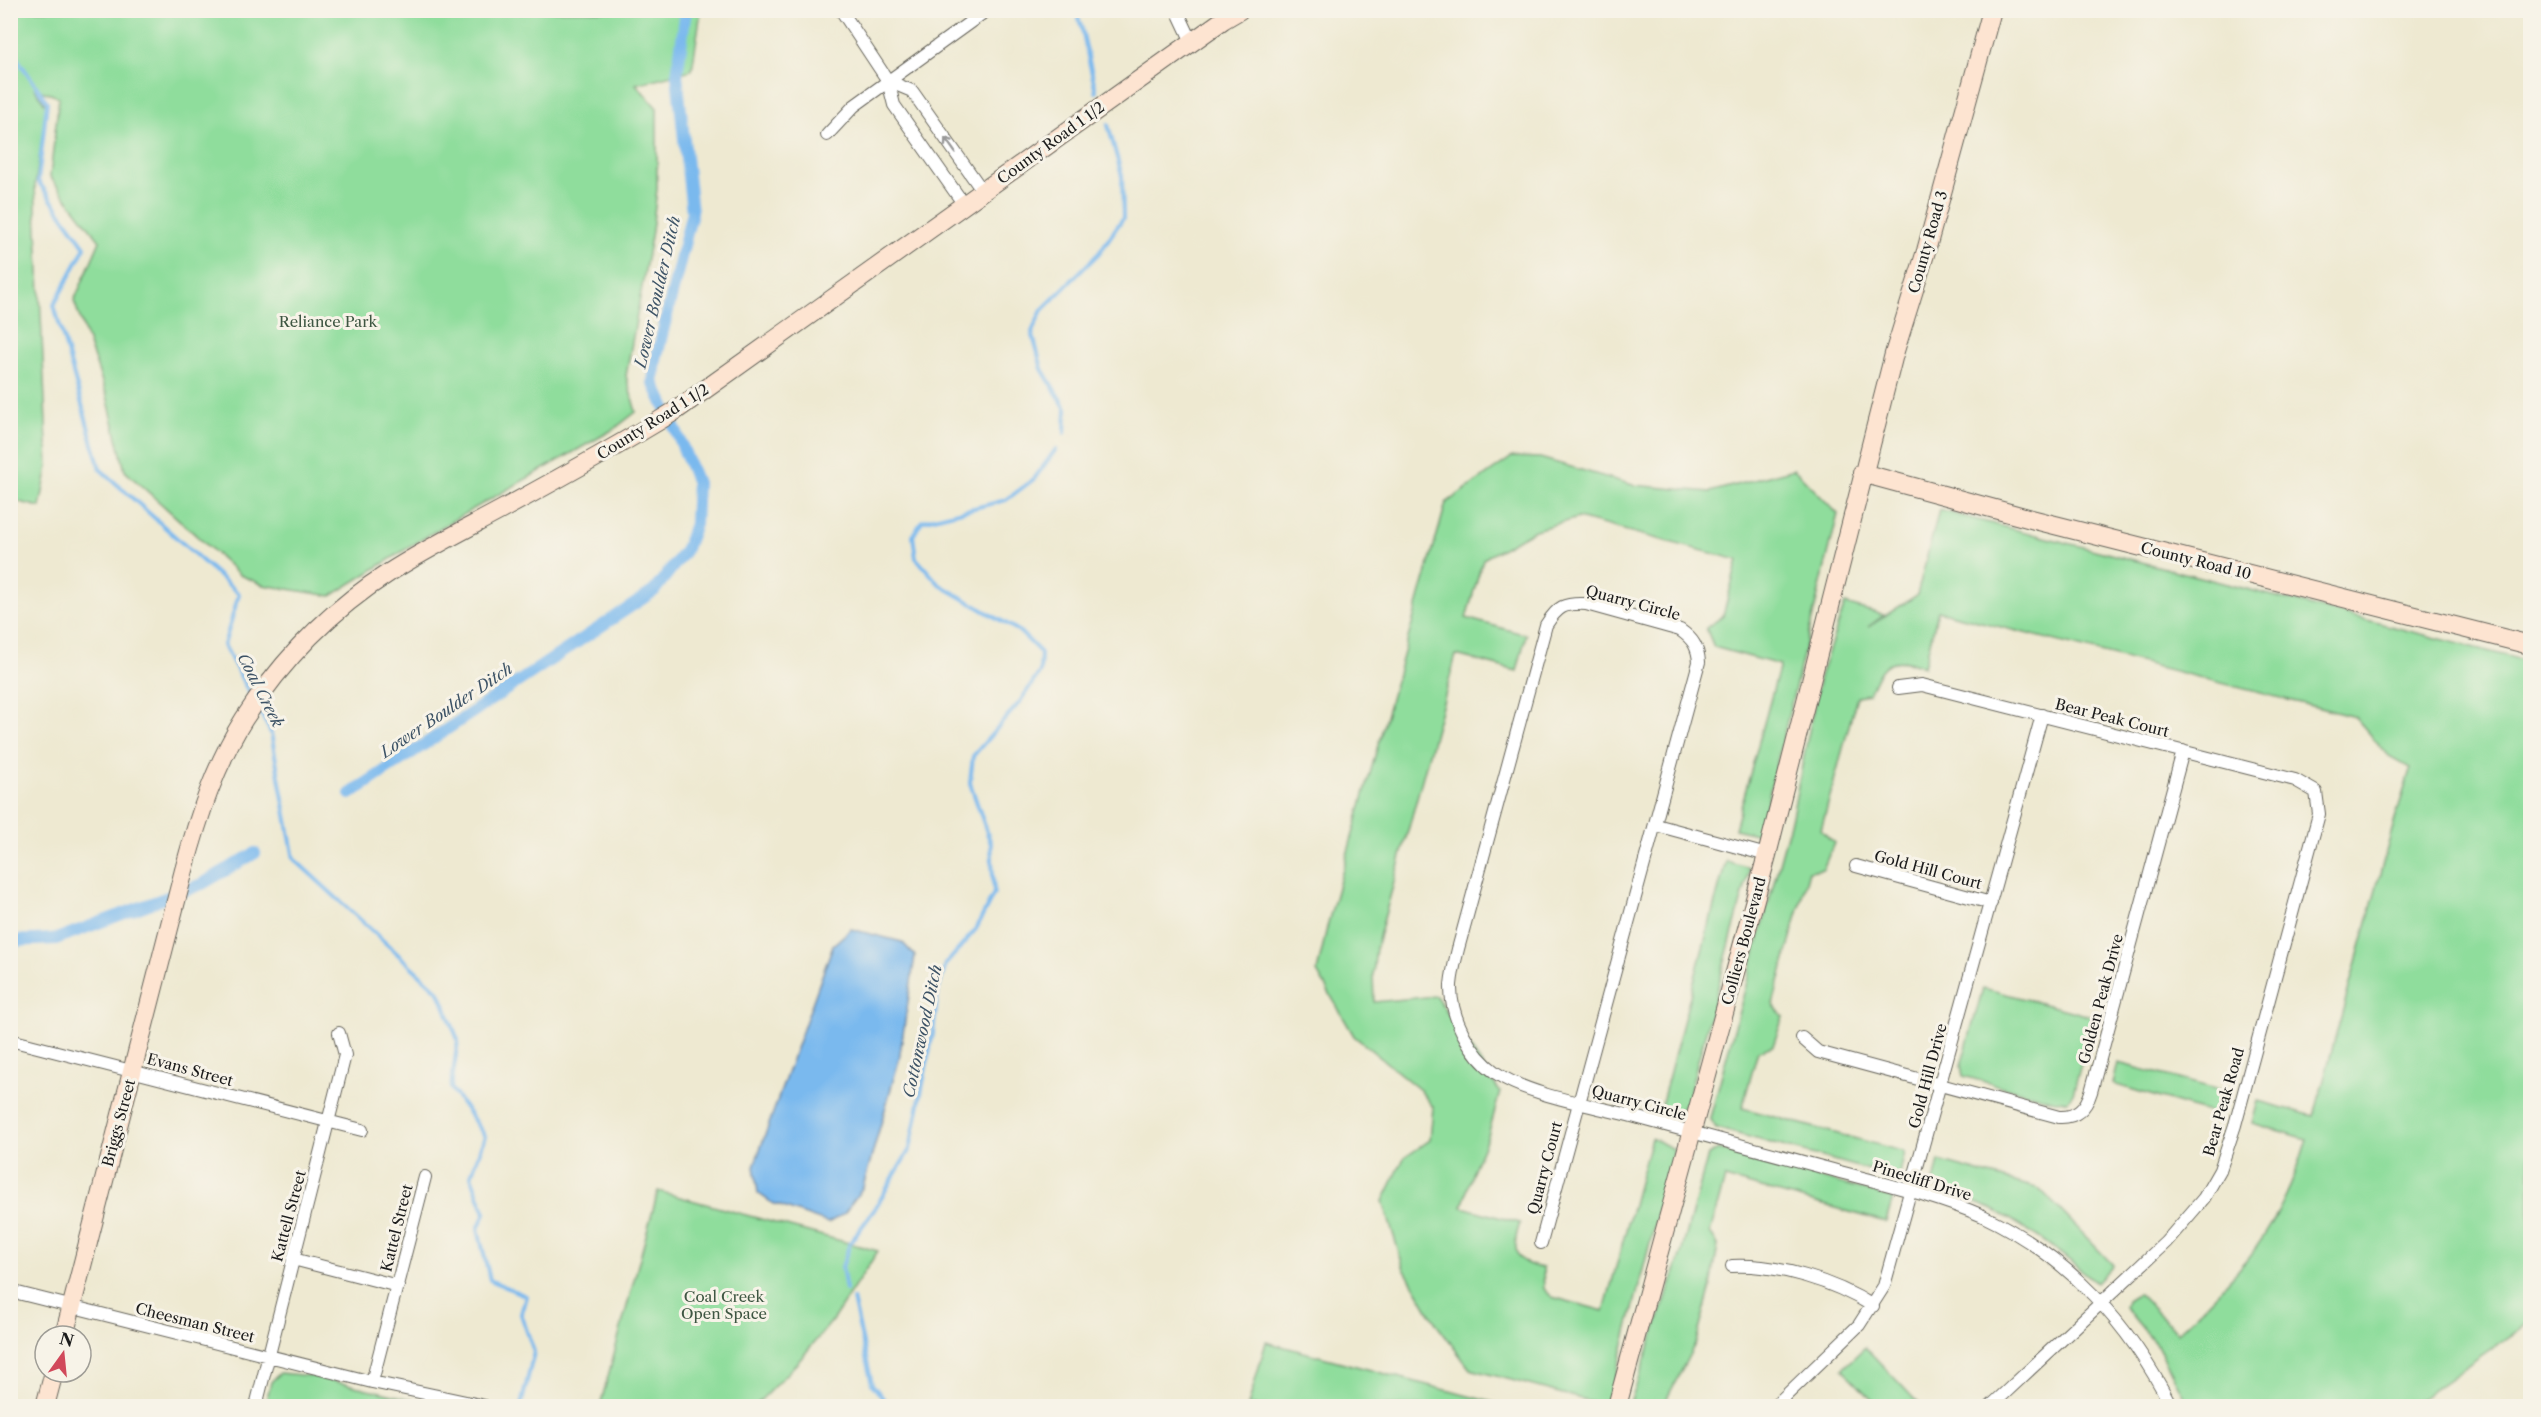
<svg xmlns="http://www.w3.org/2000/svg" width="2541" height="1417" font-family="'Libre Caslon Text',serif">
	<rect width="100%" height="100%" fill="#f7f3e8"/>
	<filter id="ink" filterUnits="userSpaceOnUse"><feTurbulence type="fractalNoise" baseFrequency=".0167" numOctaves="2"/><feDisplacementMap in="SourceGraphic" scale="12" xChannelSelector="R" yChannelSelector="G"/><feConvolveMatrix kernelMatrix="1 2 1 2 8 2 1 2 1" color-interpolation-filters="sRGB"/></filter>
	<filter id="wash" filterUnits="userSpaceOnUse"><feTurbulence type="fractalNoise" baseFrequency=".008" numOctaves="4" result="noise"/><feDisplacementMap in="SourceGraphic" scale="24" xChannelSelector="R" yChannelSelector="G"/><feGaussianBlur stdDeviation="1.35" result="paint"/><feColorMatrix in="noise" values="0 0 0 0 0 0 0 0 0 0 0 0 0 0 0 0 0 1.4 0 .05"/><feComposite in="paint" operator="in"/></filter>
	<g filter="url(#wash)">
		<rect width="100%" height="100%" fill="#eee9d1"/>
		<path fill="#8fdd9c" stroke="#567c5c" stroke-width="1.5" d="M11,10L701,11L692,70L636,84L657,108V189L652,231L626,376L636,412L614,429L445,525L331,596L263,585L240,575L125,471L107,396L74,301L100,241L50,177L59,97L35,89L47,107L35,186L48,466L40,507L11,500Z
			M1512,457L1540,458L1633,485L1710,492L1794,469L1838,514L1759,835L1735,829L1780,665L1714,647L1706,628L1723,616L1738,560L1578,518L1535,530L1483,559L1466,618L1526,635L1517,671L1456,655L1376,948L1373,975L1374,1002L1436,996L1500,1092L1488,1136L1473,1171L1462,1207L1520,1223C1511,1248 1514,1264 1543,1268L1544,1289L1552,1297L1604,1311L1651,1138L1674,1149L1608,1406L1470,1369L1437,1325L1404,1269L1383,1201L1404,1158L1430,1140L1433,1107L1420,1090L1354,1036L1317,972L1328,923L1446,503Z
			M1939,510L2530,662V1322L2416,1402L2418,1406H2189L2158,1347L2125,1307L2127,1300L2138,1293L2178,1333C2200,1309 2225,1287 2245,1262C2275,1225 2294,1184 2307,1139L2252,1123L2258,1101L2314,1116L2395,819L2411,768L2389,756L2355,717L1938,611L1924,666C1889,655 1882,662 1869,694L1857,696L1821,830L1834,843L1823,869L1809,871L1773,1004L1783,1017L1773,1046L1758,1051L1742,1108L1905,1152L1899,1178L1716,1128L1710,1118L1792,816L1820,676L1845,604L1884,615L1868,627L1917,595Z
			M1726,861L1750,868L1687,1102L1675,1116L1659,1113Z
			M1983,988L2094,1017L2073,1093L2068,1100L2055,1101L1963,1076L1961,1066Z
			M2118,1063L2224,1091L2218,1115L2113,1084Z
			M1718,1149L1893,1198L1886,1222L1725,1178L1710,1233L1718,1245L1711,1286L1696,1342L1663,1406H1629L1681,1254L1708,1155Z
			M1939,1161L2040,1189L2113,1265L2096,1283C2071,1261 2046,1241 2018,1224C1992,1207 1962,1197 1933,1186Z
			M658,1191L878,1251L832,1321L798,1362L755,1406H600Z
			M1266,1342L1506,1406H1248Z
			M1865,1347L1921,1406H1878L1842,1369Z
			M280,1373L312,1376L440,1406H265L271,1382Z"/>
		<path fill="#7ab9ee" stroke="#4b6a85" stroke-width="1.5" d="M851,929L902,942L915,956L899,1060L863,1187L844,1214L828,1223L772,1203L758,1193L754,1166L833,945Z"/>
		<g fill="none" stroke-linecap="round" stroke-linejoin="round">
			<path stroke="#7ab9ee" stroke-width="4" d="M1075,10L1081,25L1096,92
				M10,48L47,102L38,181L85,247L54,305L100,469L239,594L224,645L252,698
				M1065,433L1066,409L1042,369L1032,332L1042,310L1099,253L1123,218L1122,176L1108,125
				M259,710L271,733L294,859L439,992L458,1040L451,1088L485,1136L471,1176L485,1213L478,1229L490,1280L526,1296L521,1314L534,1352L521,1406
				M846,1290L842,1267L850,1243L874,1210L910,1149L933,1032L938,991L946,964L976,929L994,893L991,844L970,783L973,756L1019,703L1040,672L1041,653L1019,631L940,585L916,558L913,536L922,521L1006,500L1034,479L1056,449
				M853,1299L872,1384L889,1406"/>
			<path stroke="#7ab9ee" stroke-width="12" d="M350,794L654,591L685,551L695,524L697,483L677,433L653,382L656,360L692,212L677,75L686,10
				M10,941L56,939L202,884L255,853"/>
		</g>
	</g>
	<g filter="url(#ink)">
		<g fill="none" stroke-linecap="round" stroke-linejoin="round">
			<g stroke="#66645b" stroke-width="14">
				<path id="street" d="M841,10L888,81L894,105L965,206
					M1177,10L1192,42
					M888,81L912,91L984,193
					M827,135L854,106L987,10
					M1898,688L1922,685L2295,780L2316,792L2319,814L2235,1125L2220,1170L2204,1198L2166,1242L1991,1406
					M1656,825L1767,855
					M1856,866L1991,903
					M1802,1038L1818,1052L2059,1117C2077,1118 2086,1108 2091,1092L2183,751
					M10,1040L362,1130
					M1541,1243L1699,662C1698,647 1693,639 1680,630L1586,604C1564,603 1558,606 1546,625L1458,949C1455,961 1452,973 1451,985C1450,1017 1470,1055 1496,1073C1528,1095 1590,1105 1628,1115C1696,1133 1764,1152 1833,1170C1883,1184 1935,1195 1983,1216C2068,1256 2130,1324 2171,1406
					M293,1259L398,1286
					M1732,1266C1778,1264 1834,1281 1873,1306
					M10,1291L372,1382L485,1406
					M372,1382L425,1177
					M256,1406L345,1055L339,1033
					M1775,1406L1859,1325L1884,1286L2042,715"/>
			</g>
			<g stroke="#66645b" stroke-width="20">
				<path id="secondary" d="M1862,473L2035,520L2530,645
					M64,1336L184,870C198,818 215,765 244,719C282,660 332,609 390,572C426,549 464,530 501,510C560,478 618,446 675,411L1223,20L1240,10
					M45,1406L54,1372
					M1617,1406L1767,855L1894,354L1926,251L1992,10"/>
			</g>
			<use href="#street" stroke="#fff" stroke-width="12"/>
			<use href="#secondary" stroke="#fde4d1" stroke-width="18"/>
		</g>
		<defs><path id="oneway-shaft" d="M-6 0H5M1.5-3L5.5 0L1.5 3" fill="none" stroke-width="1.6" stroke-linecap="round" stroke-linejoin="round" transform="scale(1.5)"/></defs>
		<use stroke="#999" href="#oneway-shaft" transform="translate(950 145) rotate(-125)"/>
	</g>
	<g text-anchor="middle" stroke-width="6" stroke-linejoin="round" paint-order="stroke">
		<g font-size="15" fill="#1c1c1c" stroke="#f7f3e8">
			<text transform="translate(1051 143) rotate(-36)" y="5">County Road 1 1/2</text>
			<text transform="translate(1928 242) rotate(-74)" y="5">County Road 3</text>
			<text transform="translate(653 422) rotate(-32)" y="5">County Road 1 1/2</text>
			<text transform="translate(2196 561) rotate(14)" y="5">County Road 10</text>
			<text transform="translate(1633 603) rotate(15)" y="5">Quarry Circle</text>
			<text transform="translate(2112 718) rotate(14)" y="5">Bear Peak Court</text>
			<text transform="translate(1928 870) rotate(15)" y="5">Gold Hill Court</text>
			<text transform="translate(1744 941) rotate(-75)" y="5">Colliers Boulevard</text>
			<text transform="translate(2101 999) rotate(-75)" y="5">Golden Peak Drive</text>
			<text transform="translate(190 1070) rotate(15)" y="5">Evans Street</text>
			<text transform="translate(1928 1076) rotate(-75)" y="5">Gold Hill Drive</text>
			<text transform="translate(2224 1102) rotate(-74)" y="5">Bear Peak Road</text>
			<text transform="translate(1639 1103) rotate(15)" y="5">Quarry Circle</text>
			<text transform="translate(119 1123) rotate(-75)" y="5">Briggs Street</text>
			<text transform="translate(1545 1168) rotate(-75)" y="5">Quarry Court</text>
			<text transform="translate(1922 1181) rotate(17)" y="5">Pinecliff Drive</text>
			<text transform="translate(289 1216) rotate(-75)" y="5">Kattell Street</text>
			<text transform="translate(397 1228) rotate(-76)" y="5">Kattel Street</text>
			<text transform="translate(195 1323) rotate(14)" y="5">Cheesman Street</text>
		</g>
		<g font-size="15" fill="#3e5642" stroke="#f7f3e8">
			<text x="328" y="327">Reliance Park</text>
			<text x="724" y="1302">Coal Creek<tspan x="724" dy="17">Open Space</tspan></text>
		</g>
		<g font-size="16" font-style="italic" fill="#3d5366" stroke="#f7f3e8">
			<text transform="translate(657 292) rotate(-77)" y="6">Lower Boulder Ditch</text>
			<text transform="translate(261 690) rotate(63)" y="6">Coal Creek</text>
			<text transform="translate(446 710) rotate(-34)" y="6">Lower Boulder Ditch</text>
			<text transform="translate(922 1031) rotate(-78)" y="6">Cottonwood Ditch</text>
		</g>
	</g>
	<rect width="2541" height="1417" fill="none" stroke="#f7f3e8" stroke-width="36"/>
	<g transform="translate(63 1354) rotate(15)"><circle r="28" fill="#f7f3e8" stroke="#9f9d96" stroke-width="1.5"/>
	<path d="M0-4.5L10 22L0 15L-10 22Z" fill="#d1495b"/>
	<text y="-9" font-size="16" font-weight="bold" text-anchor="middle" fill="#1c1c1c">N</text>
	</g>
</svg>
